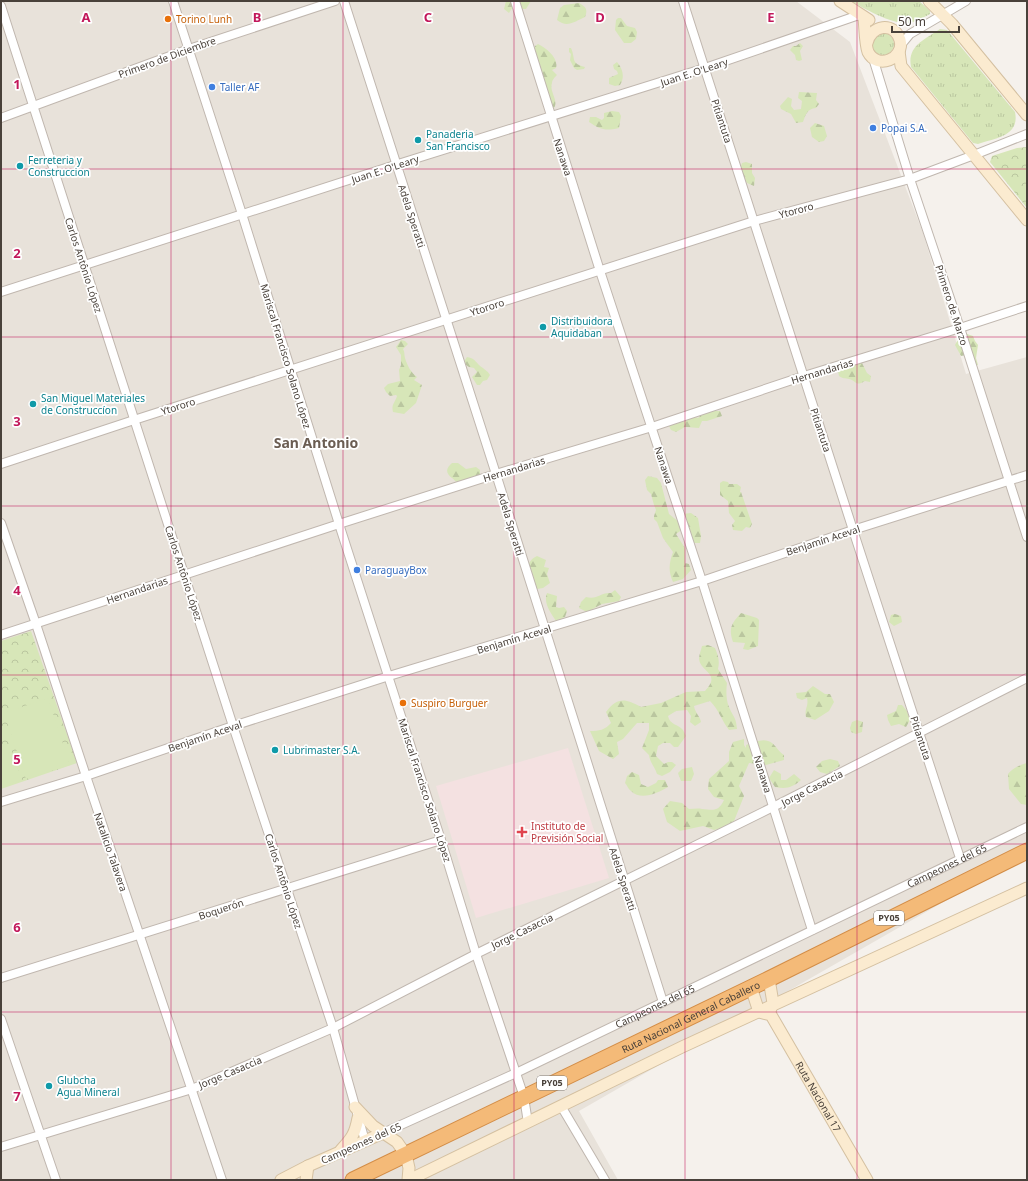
<svg xmlns="http://www.w3.org/2000/svg" width="1028" height="1181" font-family="'Noto Sans',sans-serif">
	<defs>
		<pattern id="grass-tufts" width="24" height="20" patternUnits="userSpaceOnUse"><rect width="24" height="20" fill="#d7e6b8"/><path d="M3 7l-1-3M5 7V3M7 7l1-3M15 17l-1-3M17 17v-4M19 17l1-3" fill="none" stroke="#bac69f"/></pattern>
		<pattern id="forest-firs" width="22" height="20" patternUnits="userSpaceOnUse"><rect width="22" height="20" fill="#d7e6b8"/><path d="M5 1l3.5 6h-7zM16 11l3.5 6h-7z" fill="#bac69f"/></pattern>
		<pattern id="park-crowns" width="20" height="18" patternUnits="userSpaceOnUse"><rect width="20" height="18" fill="#d7e6b8"/><path d="M2 6a3 3 0 1 1 6 0M12 15a3 3 0 1 1 6 0" fill="none" stroke="#bac69f"/></pattern>
	</defs>
	<rect width="100%" height="100%" fill="#f5f1ec"/>
	<path fill="#e8e2da" d="M1,1H796L850,42L923,233L966,374L1027,357V854L579,1111L618,1180H1Z"/>
	<path fill="#f4e1e1" d="M568,748L609,878L476,918L436,786Z"/>
	<path fill="url(#grass-tufts)" d="M851,1H919L930,11V14C924,17 916,22 909,23C893,25 865,9 851,1Z
		M940,29L947,30L1015,112C1020,136 996,138 978,144L973,143L911,67C907,46 924,40 940,29Z
		M872 44a11 11 0 1 1 22 0a11 11 0 1 1-22 0Z"/>
	<path fill="url(#forest-firs)" d="M506,1H531L526,9H519L514,5L509,13L504,9Z
		M579,3C586,7 588,9 585,17C574,22 567,28 557,20L560,8L564,5Z
		M618,18H621L627,26L635,28L637,32L636,39L631,43H624L615,30L616,20Z
		M800,43L803,46L800,51L802,60L799,61L796,60L795,55L790,50L793,46H796Z
		M538,44C546,48 559,58 556,68L552,70L557,75C555,77 552,80 552,83C549,92 559,100 554,108L545,107L541,98L543,92L534,52L535,46Z
		M569,48H571C576,59 570,63 585,67L584,69L577,70L574,68L570,60L571,54L569,52Z
		M617,62C623,69 625,77 620,85L615,86L609,84V78L618,74L617,71L614,69L613,65Z
		M799,92L817,93L816,100L819,104L816,108C807,109 806,114 803,122L796,123L791,114L781,109L780,106L788,97L792,99L791,106L794,110L801,109L802,101L798,98Z
		M612,111L619,112L621,116L619,128C605,131 601,130 589,122L590,117H596L602,120L604,118V113Z
		M815,123L824,126L827,136L824,141L819,142L812,137L810,128Z
		M746,162L752,164V173L755,178L754,186L747,183L740,170L742,163Z
		M967,334L973,336L975,341L978,345L976,358L978,365L971,366L966,355L961,356L955,345L960,336Z
		M401,340L405,341L408,344L403,349C405,352 404,355 405,358C407,365 411,373 417,377L414,380L422,385L416,403L404,414L393,412C391,404 395,403 397,396L396,395L390,396L386,392L384,388L388,384L400,381L399,370L401,365V355L396,347Z
		M467,357C477,359 475,363 483,368C486,371 488,371 490,375L487,380L483,381L480,385H477L472,377L477,372L474,368L469,367L463,363Z
		M862,363L867,373L871,376L870,382L865,381C855,387 857,381 849,379C845,378 843,379 839,376L838,371L845,366Z
		M713,411H720L722,416L707,421H702L699,428L685,427L676,432L671,430L669,426L671,423L685,421L691,416L698,418L701,415Z
		M452,463H458L466,469L476,467L480,470V475C474,479 466,483 459,483C455,482 455,480 452,478C445,473 446,468 452,463Z
		M648,476L657,478L661,483L669,514L679,522L682,514L691,513L698,518L701,536L700,543H691L683,529L676,534L685,548V563L689,564L691,570L683,579L673,582C668,571 669,563 673,552L663,538L657,522L654,519V516L656,510L654,505L651,494L647,490L645,480Z
		M723,481L728,482L729,484H737L741,487L740,492H741L752,524L750,528L746,527L742,531L733,530L732,525L735,521L729,513L728,501L720,495V483Z
		M537,556L546,560L544,567L549,568L547,574L550,583L543,588L537,589C530,577 521,564 537,556Z
		M615,590L621,597L619,601L602,604L587,612L579,608L581,602L586,597C598,600 600,592 611,593Z
		M547,593L557,596L556,607L559,608L564,607L567,611L565,617L556,621C551,613 543,603 547,593Z
		M741,613L757,618L759,620L758,646L748,650L743,649L745,643L733,642C728,628 732,623 741,613Z
		M895,614L901,616L902,622L894,626L889,622L891,615Z
		M708,645L715,648C718,655 720,661 718,669L727,683C726,691 726,700 729,707C733,717 736,716 737,729L729,730C722,721 719,710 710,701L694,706C695,713 700,716 701,722L695,726L690,722L691,716L687,710L676,711L668,716C670,725 678,724 683,730C684,732 685,734 686,736L678,747H674L670,743H663L658,746L656,756L664,764L668,762H672L676,765L670,772L662,776L657,774C655,767 650,763 649,755L642,748L649,730V723H637L623,739L617,742L619,754L613,759L599,751L590,731C599,731 605,730 611,723L606,712C617,697 625,698 641,707L661,703L686,692L705,691C722,673 700,672 699,659C699,655 701,650 702,646Z
		M813,686L825,694H830L834,702L829,711L815,720L806,717C804,708 809,707 807,698L802,700L797,698L796,693L806,692Z
		M898,705H902L907,711L910,720L906,727L899,724L891,726L888,720L887,715L896,711Z
		M857,720L863,722L862,732L856,734L851,732L850,728L852,722Z
		M744,739V745L746,748V745C754,742 765,737 772,743C776,746 779,752 784,755V760L766,765L749,763L739,786L744,796L734,821L729,826L714,830L703,826L680,831L667,822L663,809L670,801L682,803L689,809C693,809 698,808 702,809C714,810 718,812 724,800L714,797L708,789L709,779L729,761V752L733,742Z
		M830,759L838,761L840,766L827,774L820,772L816,767L822,761Z
		M1027,763V805L1021,804L1009,789L1008,774C1013,768 1020,765 1027,763Z
		M692,767L694,774L691,781H681L678,773L682,769Z
		M774,770L781,774V780H786L794,774L801,780C792,788 786,789 775,787L769,778Z
		M632,772L639,775L641,784L648,787L656,783L658,780H665L668,787C658,793 641,801 631,791C628,789 627,785 625,783L627,776Z"/>
	<path fill="url(#park-crowns)" d="M1027,147V208L990,162L992,156L1017,148Z
		M31,631L77,763L1,789V641Z"/>
	<path fill="#d7e6b8" d="M48,698L70,765L26,779L4,713Z
		M12,752L22,780L1,787V755Z"/>
	<g fill="none" stroke-linecap="round" stroke-linejoin="round">
		<g stroke="#c0b7af" stroke-width="10">
			<g id="street">
				<path d="M173,1L242,214L339,524L441,840L476,954L524,1097L528,1123"/>
				<path d="M344,1L496,474L663,1002"/>
				<path d="M515,1L600,271L702,581L812,930"/>
				<path d="M683,1L853,530L960,858"/>
				<path d="M1,6L233,726L333,1028L365,1141"/>
				<path d="M900,46L910,34L966,1"/>
				<path d="M873,58L910,179L960,328L1027,537"/>
				<path d="M1,118L189,49L335,1"/>
				<path d="M1,292L395,165L705,68L859,15"/>
				<path d="M1,464L134,420L754,221L910,179L974,155L1027,134"/>
				<path d="M1,523L36,624L86,776L222,1180"/>
				<path d="M1,635L339,524L496,474L652,427L804,376L960,328L1027,306"/>
				<path d="M1,802L86,776L233,726L389,676L702,581L853,530L1027,475"/>
				<path d="M1,978L441,840"/>
				<path d="M1,1019L56,1180"/>
				<path d="M561,1106L605,1180"/>
				<path id="s1" d="M383,1133L516,1073L1027,827"/>
				<path d="M1,1147L192,1089L333,1028L476,954L773,807L1027,678"/>
			</g>
		</g>
		<g stroke="#d4c0a1" stroke-width="13">
			<g id="secondary">
				<path d="M840,1L869,20"/>
				<path d="M929,1L952,24L1027,115"/>
				<path d="M864,18C865,27 865,44 868,52C877,70 905,59 900,40C894,21 871,25 867,43"/>
				<path d="M899,51L901,66L1027,220"/>
				<path d="M769,979L773,1003L770,1011"/>
				<path id="s2" d="M751,987L759,1012L771,1015L867,1180"/>
				<path d="M355,1107L373,1126L397,1142L406,1155L409,1168L408,1180"/>
				<path d="M341,1150C352,1138 355,1134 358,1118"/>
				<path d="M281,1180L308,1166L383,1133"/>
				<path d="M306,1180L308,1166"/>
				<path d="M409,1180L682,1047L1027,888"/>
			</g>
		</g>
		<g stroke="#d38d47" stroke-width="17">
			<g id="highway">
				<path id="s3" d="M353,1180L769,979L1027,851"/>
			</g>
		</g>
		<use href="#street" stroke="#fff" stroke-width="8"/>
		<use href="#secondary" stroke="#fbebd0" stroke-width="11"/>
		<use href="#highway" stroke="#f4ba78" stroke-width="15"/>
	</g>
	<path fill="none" stroke="#c2185b" stroke-width="1" stroke-opacity="0.55" d="M171,1V1180M343,1V1180M514,1V1180M685,1V1180M857,1V1180M1,169H1027M1,337H1027M1,506H1027M1,675H1027M1,844H1027M1,1012H1027"/>
	<g fill="#e8710a" stroke="#fff" stroke-width="1.5">
		<circle cx="168" cy="19" r="4"/>
		<circle cx="403" cy="703" r="4"/>
	</g>
	<g fill="#3f7fe0" stroke="#fff" stroke-width="1.5">
		<circle cx="212" cy="87" r="4"/>
		<circle cx="873" cy="128" r="4"/>
		<circle cx="357" cy="570" r="4"/>
	</g>
	<g fill="#0f9aa8" stroke="#fff" stroke-width="1.5">
		<circle cx="418" cy="140" r="4"/>
		<circle cx="20" cy="166" r="4"/>
		<circle cx="543" cy="327" r="4"/>
		<circle cx="33" cy="404" r="4"/>
		<circle cx="275" cy="750" r="4"/>
		<circle cx="49" cy="1086" r="4"/>
	</g>
	<path fill="#e0444e" stroke="#fff" stroke-width="1.5" d="M520 826h4v4h4v4h-4v4h-4v-4h-4v-4h4z"/>
	<g text-anchor="middle" stroke-width="3.5" stroke-linejoin="round" paint-order="stroke">
		<g fill="#fff" stroke="#807a75" stroke-width="1">
			<rect x="874" y="911" width="30" height="14" rx="3"/>
			<rect x="537" y="1076" width="30" height="14" rx="3"/>
		</g>
		<g font-size="9" font-weight="bold" fill="#49413a">
			<text x="889" y="921">PY05</text>
			<text x="552" y="1086">PY05</text>
		</g>
		<g font-size="10" fill="#c56008" stroke="#fff" text-anchor="start">
			<text x="176" y="23">Torino Lunh</text>
			<text x="411" y="707">Suspiro Burguer</text>
		</g>
		<g font-size="10" fill="#49413a" stroke="#fff">
			<text transform="translate(167 57) rotate(-20)" y="4">Primero de Diciembre</text>
			<text transform="translate(694 72) rotate(-18)" y="4">Juan E. O'Leary</text>
			<text transform="translate(722 121) rotate(72)" y="4">Pitiantuta</text>
			<text transform="translate(563 157) rotate(72)" y="4">Nanawa</text>
			<text transform="translate(385 169) rotate(-18)" y="4">Juan E. O'Leary</text>
			<text transform="translate(796 210) rotate(-15)" y="4">Ytororo</text>
			<text transform="translate(412 216) rotate(72)" y="4">Adela Speratti</text>
			<text transform="translate(84 265) rotate(72)" y="4">Carlos Antônio López</text>
			<text transform="translate(952 305) rotate(72)" y="4">Primero de Marzo</text>
			<text transform="translate(487 307) rotate(-18)" y="4">Ytororo</text>
			<text transform="translate(286 356) rotate(73)" y="4">Mariscal Francisco Solano López</text>
			<text transform="translate(822 371) rotate(-17)" y="4">Hernandarias</text>
			<text transform="translate(178 406) rotate(-18)" y="4">Ytororo</text>
			<text transform="translate(821 430) rotate(72)" y="4">Pitiantuta</text>
			<text transform="translate(664 465) rotate(72)" y="4">Nanawa</text>
			<text transform="translate(514 469) rotate(-17)" y="4">Hernandarias</text>
			<text transform="translate(511 524) rotate(73)" y="4">Adela Speratti</text>
			<text transform="translate(823 540) rotate(-18)" y="4">Benjamín Aceval</text>
			<text transform="translate(184 573) rotate(72)" y="4">Carlos Antônio López</text>
			<text transform="translate(137 590) rotate(-19)" y="4">Hernandarias</text>
			<text transform="translate(514 639) rotate(-17)" y="4">Benjamín Aceval</text>
			<text transform="translate(205 736) rotate(-19)" y="4">Benjamín Aceval</text>
			<text transform="translate(921 738) rotate(72)" y="4">Pitiantuta</text>
			<text transform="translate(763 774) rotate(73)" y="4">Nanawa</text>
			<text transform="translate(812 788) rotate(-27)" y="4">Jorge Casaccia</text>
			<text transform="translate(425 790) rotate(72)" y="4">Mariscal Francisco Solano López</text>
			<text transform="translate(111 852) rotate(71)" y="4">Natalicio Talavera</text>
			<text dy="4" stroke="none"><textPath href="#s1" startOffset="624">Campeones del 65</textPath></text>
			<text transform="translate(623 879) rotate(72)" y="4">Adela Speratti</text>
			<text transform="translate(284 881) rotate(72)" y="4">Carlos Antônio López</text>
			<text transform="translate(221 909) rotate(-18)" y="4">Boquerón</text>
			<text transform="translate(522 931) rotate(-26)" y="4">Jorge Casaccia</text>
			<text dy="4" stroke="none"><textPath href="#s1" startOffset="300">Campeones del 65</textPath></text>
			<text dy="4" stroke="none"><textPath href="#s3" startOffset="375">Ruta Nacional General Caballero</textPath></text>
			<text transform="translate(230 1072) rotate(-23)" y="4">Jorge Casaccia</text>
			<text dy="4" stroke="none"><textPath href="#s2" startOffset="133">Ruta Nacional 17</textPath></text>
			<text transform="translate(361 1143) rotate(-24)" y="4">Campeones del 65</text>
		</g>
		<g font-size="10" fill="#366cbe" stroke="#fff" text-anchor="start">
			<text x="220" y="91">Taller AF</text>
			<text x="881" y="132">Popai S.A.</text>
			<text x="365" y="574">ParaguayBox</text>
		</g>
		<g font-size="10" fill="#0d838f" stroke="#fff" text-anchor="start">
			<text x="426" y="138">Panaderia<tspan x="426" dy="12">San Francisco</tspan></text>
			<text x="28" y="164">Ferreteria y<tspan x="28" dy="12">Construccion</tspan></text>
			<text x="551" y="325">Distribuidora<tspan x="551" dy="12">Aquidaban</tspan></text>
			<text x="41" y="402">San Miguel Materiales<tspan x="41" dy="12">de Construccíon</tspan></text>
			<text x="283" y="754">Lubrimaster S.A.</text>
			<text x="57" y="1084">Glubcha<tspan x="57" dy="12">Agua Mineral</tspan></text>
		</g>
		<g font-size="10" fill="#be3a42" stroke="#fff" text-anchor="start">
			<text x="531" y="830">Instituto de<tspan x="531" dy="12">Previsión Social</tspan></text>
		</g>
		<g font-size="14" font-weight="bold" fill="#6b5d52" stroke="#fff">
			<text x="316" y="448">San Antonio</text>
		</g>
	</g>
	<g font-size="13" text-anchor="middle" font-weight="bold" fill="#c2185b" stroke="#fff" stroke-width="3.5" stroke-linejoin="round" paint-order="stroke">
		<text x="86" y="22">A</text>
		<text x="257" y="22">B</text>
		<text x="428" y="22">C</text>
		<text x="600" y="22">D</text>
		<text x="771" y="22">E</text>
		<text x="17" y="89">1</text>
		<text x="17" y="258">2</text>
		<text x="17" y="426">3</text>
		<text x="17" y="595">4</text>
		<text x="17" y="764">5</text>
		<text x="17" y="932">6</text>
		<text x="17" y="1101">7</text>
	</g>
	<rect width="1028" height="1181" fill="none" stroke="#49413a" stroke-width="4"/>
	<path d="M892 26v6h67v-6" fill="none" stroke="#49413a" stroke-width="2"/>
	<text x="898" y="26" font-size="12" fill="#49413a" stroke="#ffffff" stroke-width="3" paint-order="stroke">50 m</text>
</svg>
